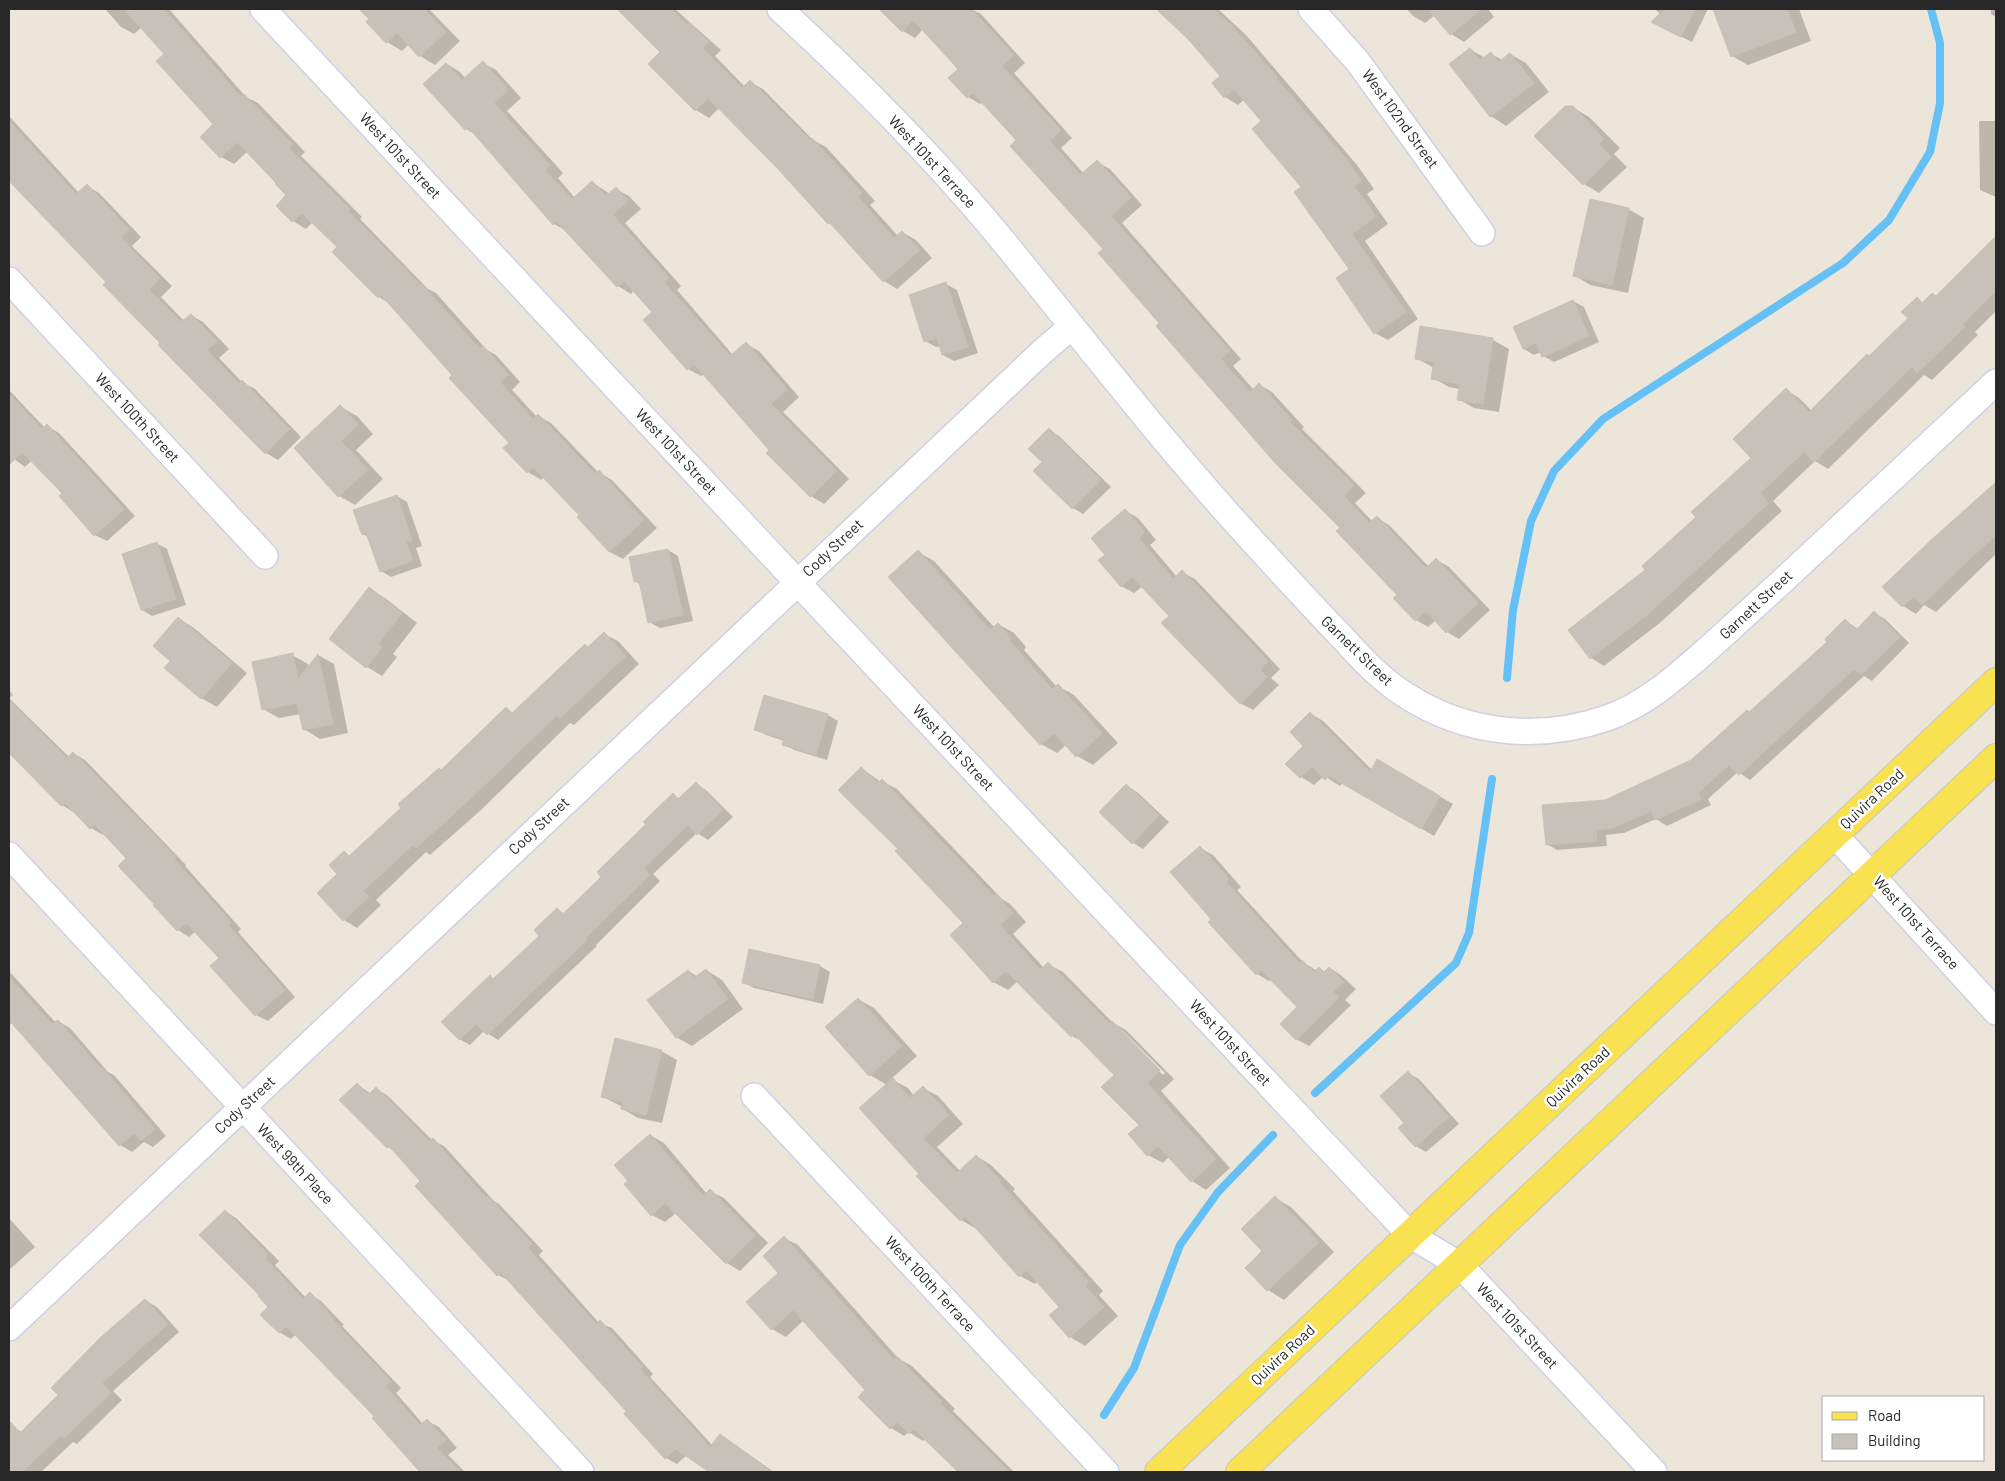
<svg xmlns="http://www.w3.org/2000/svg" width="2005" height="1481" font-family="Barlow,sans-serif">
	<rect width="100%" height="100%" fill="#ece5d9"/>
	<path fill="#0003" fill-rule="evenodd" d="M105,9H169L246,97L258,103L305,152L301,156L362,217L360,219L428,289L436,293L487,350L496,355L520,382L512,390L537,417L538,416L551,423L598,472L612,480L657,528L623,559L610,552L578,517L581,515L544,477L541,480L528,472L505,448L510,443L454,375L392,305L379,297L334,252L339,247L313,222L306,229L293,221L277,206L288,195L278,183L248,151L234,164L221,157L215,125L166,54L142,27L134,34L121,27Z
		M361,9H429L460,41L435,65L420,56L409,44L402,51L387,42L368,22L371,19Z
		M618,9H675L721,50L715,56L745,87L750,82L763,89L813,140L826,147L875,201L870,205L898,236L902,232L916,240L932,258L897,289L884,281L834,226L719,108L709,118L696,110L650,64L661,52Z
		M881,9H945L956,19L967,9H971L981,14L1025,63L1014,73L1072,138L1061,148L1084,174L1097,162L1110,169L1142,205L1122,223L1241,359L1233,366L1254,390L1260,385L1272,392L1304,427L1302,429L1366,493L1355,503L1373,522L1377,518L1389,525L1429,567L1437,560L1449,567L1490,610L1459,639L1447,632L1436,620L1428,627L1416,620L1398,595L1342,528L1161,323L1105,249L1018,141L983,102L980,104L968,97L960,69L923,29L915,38L903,31Z
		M1158,9H1218L1246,35L1357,165L1374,189L1367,194L1388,224L1365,241L1418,319L1388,340L1375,333L1351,269L1263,121L1245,99L1238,105L1225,97L1222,76L1189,38Z
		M1407,9H1488L1494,17L1464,42L1451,34L1435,15L1425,23L1413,16Z
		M1655,9H1708L1692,42L1663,28L1661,15Z
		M1714,9H1799L1811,41L1748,65L1732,56Z
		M1991,9H1996V17L1991,14Z
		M1470,49L1485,58L1491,54L1503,60L1510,54L1526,63L1549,92L1506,126L1491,116Z
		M483,63L496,70L521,98L507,111L563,173L558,178L575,198L592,182L610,194L616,189L629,196L641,209L625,223L681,286L677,290L733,355L746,344L759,351L799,397L783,412L849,479L824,504L811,496L768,453L771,450L704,374L701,376L688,369L654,312L634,290L631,294L618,286L567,231L554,224L476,135L466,129L447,64L460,72L465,78Z
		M1572,107L1589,117L1620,148L1614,154L1627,167L1599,193L1584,184Z
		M9,116L79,193L87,186L99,193L141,237L132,246L172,286L161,297L184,321L191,315L203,322L229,349L219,358L242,382L255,389L301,437L278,460L266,453L9,179Z
		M1979,121H1996V197L1980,190Z
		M1628,209L1644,218L1628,293L1590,285L1574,275Z
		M1988,246L1996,251V311L1975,332L1978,335L1932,380L1924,375L1828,469L1815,461L1773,501L1782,511L1661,622L1604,666L1591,658L1647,570L1752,458L1786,390L1799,398L1812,411L1910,318L1917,299L1924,303L1937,297Z
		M946,284L957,290L978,353L954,361L943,355L941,346L936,347L925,341Z
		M1573,301L1584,307L1599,342L1554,362L1543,356L1541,352L1534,355L1524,349L1514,327Z
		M1421,328L1493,340L1509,349L1499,412L1474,408L1458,399L1460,389L1449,387L1433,378L1434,368L1416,358Z
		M9,390L45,428L47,426L59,433L135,516L107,541L95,535L64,493L31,461L25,467L9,455Z
		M341,407L357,416L373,434L356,450L383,479L355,505L339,496Z
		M1049,430L1059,436L1111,487L1083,514L1073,508L1035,471L1043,462Z
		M1996,488V554L1936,612L1924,605L1916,614L1903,606Z
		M397,496L407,502L422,546L416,548L422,566L391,577L381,571L369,538L363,534Z
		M1126,511L1138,518L1156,540L1150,545L1177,577L1182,572L1195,579L1280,669L1271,678L1279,685L1253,710L1240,703L1171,616L1143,586L1134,593L1121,586L1106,555Z
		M156,543L167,549L186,605L152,616L142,610Z
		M668,550L678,556L693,621L660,628L649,622L641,585L635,581Z
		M918,552L934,561L994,627L998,624L1014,633L1026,647L1024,650L1057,687L1058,686L1074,695L1118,743L1093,765L1077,756L1066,745L1057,753L1041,744L890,577Z
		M369,589L385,598L417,623L393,654L397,657L382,676L367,667Z
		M1875,613L1885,619L1909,643L1872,681L1864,676L1750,780L1738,772L1708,799L1711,805L1667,826L1656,819L1624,833L1606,835L1607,846L1557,850L1547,844L1605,801L1692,761L1750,713L1829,642L1846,621L1858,629Z
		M178,618L194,628L247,673L217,707L201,698L172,661Z
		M604,634L618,641L639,664L574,725L570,723L481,810L430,855L426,852L376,900L381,905L357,928L344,920L318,894L339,874L344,853L351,856L506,709L514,713Z
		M292,655L308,664L309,667L318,655L334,664L348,733L320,739L304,729L301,714L279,718L263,709Z
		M9,690L13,695L9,698L69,757L73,753L85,760L186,865L185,866L241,929L238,932L295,997L268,1021L256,1015L220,958L196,931L189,937L178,930L128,858L104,833L103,835L91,828L74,811L73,812L62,805L9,752Z
		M1310,713L1323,721L1372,770L1378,761L1453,804L1434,836L1343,783L1340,786L1324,776L1314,785L1301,777L1287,764L1305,746Z
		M828,715L838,721L827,760L794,750L784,744V741L766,735L755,729Z
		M861,768L881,782L882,781L897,789L1002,899L1010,904L1026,922L1013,934L1044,968L1048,964L1063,972L1113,1023L1126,1030L1174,1079L1161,1091L1230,1168L1206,1190L1192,1181L1170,1156L1163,1163L1148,1155L1140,1125L1115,1075L1083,1042L1072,1036L1018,981L1008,990L993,982L965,923L900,849ZM1119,1030H1122L1165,1073L1163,1075Z
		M696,784L706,790L733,817L708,840L697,833L653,874L660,881L596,945L597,946L498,1040L484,1031L470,1045L459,1039L490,977L495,980L541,936L557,909L565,914L602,877L673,795L680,799Z
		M1126,785L1137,792L1169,822L1143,849L1133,843Z
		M1200,848L1213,855L1241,887L1237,890L1302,961L1317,971L1319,968L1326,972L1330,968L1342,976L1356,989L1345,1000L1351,1005L1309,1046L1296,1039L1299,1007L1272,979L1269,981L1257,974L1213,919Z
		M820,966L830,972L823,1004L754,988L743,982Z
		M706,970L722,980L743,1009L692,1046L676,1037L689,971L698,977Z
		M9,971L56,1023L58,1021L70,1028L108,1072L114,1075L166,1136L153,1147L144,1142L132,1152L120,1145L12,1023L9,1026Z
		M858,999L874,1008L917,1056L891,1079L908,1088L914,1096L923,1088L938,1096L963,1124L937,1147L960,1171L976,1156L991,1165L1015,1189L1013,1191L1103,1291L1099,1295L1118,1316L1085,1346L1070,1337L1051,1315L1061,1307L1038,1281L1035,1284L1020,1276L977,1227L975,1228L961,1220L920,1174L887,1085L870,1075Z
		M661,1051L677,1060L662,1123L638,1118L622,1109L623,1107L603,1097Z
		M1408,1073L1419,1079L1459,1124L1426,1152L1416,1146L1400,1128L1406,1123Z
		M357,1084L371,1094L376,1089L387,1095L432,1140L444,1146L494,1201L499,1204L543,1251L539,1255L599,1323L612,1328L653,1374L650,1377L713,1446L720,1435L774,1472H711L687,1455L677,1464L666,1458L628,1411L510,1281L498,1275L422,1181L396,1152L388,1147L341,1100Z
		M650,1135L664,1143L707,1194L710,1191L724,1198L768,1243L740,1271L727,1263L676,1213L665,1222L652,1215L630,1181Z
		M1275,1198L1291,1207L1334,1252L1284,1300L1268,1290L1246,1268L1264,1251Z
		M225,1211L236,1218L279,1261L275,1265L306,1298L310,1294L321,1301L344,1325L342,1326L401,1388L396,1393L423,1424L427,1421L439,1427L457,1448L448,1455L465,1472H422L374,1418L376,1416L296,1334L291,1339L279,1332L270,1307Z
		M9,1218L35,1247L9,1270Z
		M784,1238L798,1245L898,1358L912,1366L955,1409L953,1411L1014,1472H960L926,1438L923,1441L909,1432L904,1436L891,1428L860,1397L867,1390L804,1320L786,1337L772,1329L748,1303L780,1273Z
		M145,1300L157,1307L179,1332L113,1391L122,1400L77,1444L73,1442L41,1472H9V1433L14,1428L22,1432L60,1395Z"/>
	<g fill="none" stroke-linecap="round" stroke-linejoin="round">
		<path stroke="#65c0f5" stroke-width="8" d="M1507,678L1513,610L1531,521L1554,471L1603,419L1843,263L1889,220L1930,152L1940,103V43L1931,9
			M1315,1093L1456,963L1469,933L1492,779
			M1104,1415L1134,1368L1180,1245L1218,1192L1273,1135"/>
	</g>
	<path fill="#c7c2b9" stroke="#c7c2b3" d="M124,9H164L241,97L244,94L292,144L289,148L350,209L348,211L421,285L422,284L480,349L483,346L508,374L500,382L533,419L538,414L595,474L599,470L644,520L609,552L577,517L579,515L533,467L527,473L503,448L509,443L449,378L452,375L381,295L378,298L332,252L337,247L302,213L292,222L276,206L286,195L275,184L276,183L237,142L220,158L200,137L213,124L156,61L164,54Z
		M359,9H424L446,32L419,57L397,33L386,43L366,22L369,19Z
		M617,9H671L687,25L689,22L709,42L702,48L742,88L750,80L810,140L812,138L862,193L858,197L894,238L902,231L920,250L883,282L830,223L828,224L778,169L708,98L695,111L648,64L660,52Z
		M879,9H971L1014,55L1002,66L1061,130L1050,141L1080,175L1097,160L1131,197L1111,216L1230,351L1221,359L1250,392L1259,383L1292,420L1290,422L1354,485L1344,496L1369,523L1377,516L1426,568L1436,558L1478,603L1446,633L1426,611L1415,621L1393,598L1397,595L1336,531L1340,528L1276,464L1156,326L1159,323L1098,253L1103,249L1010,146L1016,140L973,93L967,98L948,78L958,69L913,20L902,32Z
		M1156,9H1214L1232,26L1277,77L1276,78L1344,156L1362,181L1354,186L1376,216L1352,234L1406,312L1374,334L1336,278L1349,269L1294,192L1301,187L1252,129L1261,121L1234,89L1224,98L1212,83L1220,76L1188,39Z
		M1428,9H1482L1450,35Z
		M1665,9H1695L1681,37L1651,22Z
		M1713,9H1787L1796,32L1731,57Z
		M1470,48L1480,60L1491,52L1498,62L1510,53L1534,83L1490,117L1449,64Z
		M483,61L508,90L494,103L550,165L545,170L572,199L592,181L606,196L616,187L628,201L613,215L669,278L664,282L730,356L746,342L787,389L771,404L837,471L810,497L766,453L769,450L694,364L687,370L643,320L652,312L624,281L617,287L556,221L553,225L468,127L465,130L423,84L446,63L462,80Z
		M1565,106H1573L1604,139L1599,144L1611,157L1583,185L1534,136Z
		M9,121L76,194L87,184L129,229L121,238L160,278L149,290L181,322L191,314L217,341L207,350L239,384L242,380L290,429L265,454L158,345L160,343L103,285L106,282L9,181Z
		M1590,199L1629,208L1612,285L1573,276Z
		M1996,236V291L1963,324L1965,327L1917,373L1912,367L1814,462L1804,452L1760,493L1769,503L1647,615L1590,659L1568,630L1645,570L1642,566L1696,517L1691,512L1751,458L1733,439L1786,388L1809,412L1867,354L1869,356L1908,318L1901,312L1917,297L1922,303L1932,293L1936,296Z
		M946,282L968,347L942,355L937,338L924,342L909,295Z
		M1573,300L1589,336L1542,357L1536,343L1523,349L1513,327Z
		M1420,326L1493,338L1483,404L1457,400L1460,384L1431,379L1434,362L1415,359Z
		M9,394L42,429L47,424L124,509L94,536L59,496L62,493L22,452L9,465Z
		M340,405L358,424L341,441L368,470L338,497L294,448Z
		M1049,428L1101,480L1072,509L1033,471L1042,462L1028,449Z
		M1996,482V535L1958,570L1922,605L1914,596L1902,607L1882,587L1930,541Z
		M397,495L412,540L406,542L413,561L380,572L366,533L362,535L353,510Z
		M1125,509L1145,532L1139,538L1173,579L1182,570L1268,661L1260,670L1267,677L1240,704L1161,623L1169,616L1132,577L1121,587L1098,560L1105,555L1091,538Z
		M157,542L176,599L141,610L122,554Z
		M668,549L683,615L648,623L639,581L634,582L629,557Z
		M918,550L990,630L998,623L1011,638L1009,640L1052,689L1058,684L1102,733L1076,757L1054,733L1040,745L888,577Z
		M369,587L402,613L378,644L382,647L366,668L329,639Z
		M1874,611L1900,637L1861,675L1854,669L1739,775L1729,765L1698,793L1701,799L1655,820L1651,811L1613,828L1596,830L1597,841L1546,845L1542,805L1605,800L1691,760L1747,710L1749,712L1827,642L1825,639L1845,619L1856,630Z
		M178,617L232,663L201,699L164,668L170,661L153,646Z
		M604,632L626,656L560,718L557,715L467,802L416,848L413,845L363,891L369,897L343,921L317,893L337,874L329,865L344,851L349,856L401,808L398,804L439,768L441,770L506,707L512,713L585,644L588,647Z
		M293,653L298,679L318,654L333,724L303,730L297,703L262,710L252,662Z
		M764,695L828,714L816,755L782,745L784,739L754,730Z
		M9,700L67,758L73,752L131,811L176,857L174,859L231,922L228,925L285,990L255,1016L210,966L219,958L186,923L177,931L153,905L154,904L118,866L126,858L95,825L90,829L65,803L61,806L9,753Z
		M1310,712L1370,772L1377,759L1440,796L1421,829L1329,776L1325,780L1312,767L1300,778L1285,764L1303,746L1290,732Z
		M861,767L878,783L882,779L994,896L996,894L1013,913L1000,925L1040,970L1048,962L1109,1023L1112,1021L1160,1070L1147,1083L1216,1159L1191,1182L1158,1146L1147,1156L1128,1134L1139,1125L1101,1087L1114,1075L1074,1034L1071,1037L1006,971L993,983L950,935L963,923L895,851L898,849L838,790Z
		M696,782L723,810L697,835L688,825L644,868L650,875L586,938L587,940L487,1035L476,1024L459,1040L441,1022L490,975L493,979L539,936L534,930L557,908L563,914L601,877L597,872L646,824L643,822L673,793L678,799Z
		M1126,784L1159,815L1132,844L1099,812Z
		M1200,846L1229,879L1226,882L1299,963L1302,960L1314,972L1319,967L1324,972L1329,967L1344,982L1333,992L1339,997L1296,1040L1280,1024L1297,1007L1261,970L1256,975L1208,922L1211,919L1170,872Z
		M749,949L820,965L813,999L742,983Z
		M706,969L728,999L676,1038L647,1000L688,970L694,978Z
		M9,977L52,1024L58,1020L101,1069L102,1067L155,1129L141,1141L134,1133L119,1146L9,1020Z
		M858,998L902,1046L869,1076L825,1027Z
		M615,1038L662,1050L646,1115L621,1109L623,1102L601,1097Z
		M1408,1071L1449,1117L1415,1147L1398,1128L1404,1123L1380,1096Z
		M893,1078L910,1098L923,1086L949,1115L923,1138L957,1173L976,1155L1001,1180L999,1182L1089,1282L1085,1286L1104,1307L1069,1338L1049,1315L1059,1307L1026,1270L1019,1277L965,1216L960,1221L916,1176L919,1174L859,1108Z
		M357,1083L368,1095L376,1087L429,1141L433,1138L486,1198L488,1196L532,1244L528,1248L596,1324L600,1320L643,1367L640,1369L710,1447L720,1434L773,1472H709L676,1449L665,1459L624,1414L626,1411L501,1273L497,1276L415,1186L420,1181L389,1146L387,1148L339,1100Z
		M650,1134L703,1196L710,1189L755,1235L726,1264L665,1203L651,1216L624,1184L628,1181L614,1165Z
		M1275,1196L1319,1242L1267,1291L1245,1268L1262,1251L1241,1229Z
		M225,1210L268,1254L265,1258L303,1299L310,1292L333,1318L332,1319L391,1381L385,1386L420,1425L427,1419L446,1440L437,1448L461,1472H420L372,1418L374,1416L305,1345L286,1326L279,1333L260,1315L268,1307L258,1296L259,1295L199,1235Z
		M784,1236L894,1360L898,1357L942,1401L940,1403L1010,1472H958L914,1429L909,1434L897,1422L890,1429L858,1397L865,1390L793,1310L771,1330L746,1302L778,1273L763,1256Z
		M145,1299L168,1324L102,1383L111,1393L64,1438L61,1435L22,1472H9V1420L20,1433L58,1395L51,1388L101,1337Z"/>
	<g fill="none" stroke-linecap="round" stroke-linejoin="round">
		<g stroke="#ced0e3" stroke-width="28">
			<path id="minor" d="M263,9L797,582L1410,1235L1460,1265L1654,1472
				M780,9C855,78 928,151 994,230C1079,333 1159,439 1249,537C1279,570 1309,603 1340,635C1361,658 1381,680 1407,696C1468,735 1540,741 1607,718C1647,704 1678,675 1709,648C1732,627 1754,607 1777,586C1850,518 1923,450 1996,382
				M1311,9L1358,62L1482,233
				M9,280L265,556
				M1835,835L1996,1012
				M9,855L581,1472
				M754,1096L1106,1472
				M9,1328L1043,351L1071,327"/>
		</g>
		<g stroke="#c7c7c7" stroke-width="30">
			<path id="primary" d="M1159,1472L1996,682
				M1240,1472L1996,758"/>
		</g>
		<use href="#minor" stroke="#fff" stroke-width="25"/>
		<use href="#primary" stroke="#f8e252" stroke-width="28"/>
	</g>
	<g text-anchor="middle" stroke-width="5" stroke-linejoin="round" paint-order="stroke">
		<g font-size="15" fill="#282828" stroke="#fff">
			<text transform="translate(1400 119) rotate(54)" y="5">West 102nd Street</text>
			<text transform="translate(400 156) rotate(47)" y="5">West 101st Street</text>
			<text transform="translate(932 162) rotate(47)" y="5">West 101st Terrace</text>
			<text transform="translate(137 418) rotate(47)" y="5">West 100th Street</text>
			<text transform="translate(676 452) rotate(47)" y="5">West 101st Street</text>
			<text transform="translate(833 548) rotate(-43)" y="5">Cody Street</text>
			<text transform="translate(1756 605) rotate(-43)" y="5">Garnett Street</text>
			<text transform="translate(1357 651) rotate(44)" y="5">Garnett Street</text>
			<text transform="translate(953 748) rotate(47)" y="5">West 101st Street</text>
			<text transform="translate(1872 799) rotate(-43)" y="5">Quivira Road</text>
			<text transform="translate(539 826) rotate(-43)" y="5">Cody Street</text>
			<text transform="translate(1916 923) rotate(48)" y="5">West 101st Terrace</text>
			<text transform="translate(1230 1043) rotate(47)" y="5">West 101st Street</text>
			<text transform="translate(1578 1077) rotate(-43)" y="5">Quivira Road</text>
			<text transform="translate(245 1105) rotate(-43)" y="5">Cody Street</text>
			<text transform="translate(295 1164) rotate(47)" y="5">West 99th Place</text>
			<text transform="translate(930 1284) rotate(47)" y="5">West 100th Terrace</text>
			<text transform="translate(1517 1326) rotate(47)" y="5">West 101st Street</text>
			<text transform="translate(1283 1355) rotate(-43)" y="5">Quivira Road</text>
		</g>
	</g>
	<rect width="2005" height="1481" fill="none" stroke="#282828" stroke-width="20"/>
	<rect x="1822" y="1396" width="162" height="65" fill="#ffffff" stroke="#a9a9a9"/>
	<rect x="1832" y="1412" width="25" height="8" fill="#f8e252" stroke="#a9a9a9"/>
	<text x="1868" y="1421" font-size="15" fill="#282828">Road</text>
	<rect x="1832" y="1434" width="25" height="15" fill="#c7c2b9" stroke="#a9a9a9"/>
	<text x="1868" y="1446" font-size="15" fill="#282828">Building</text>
</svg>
